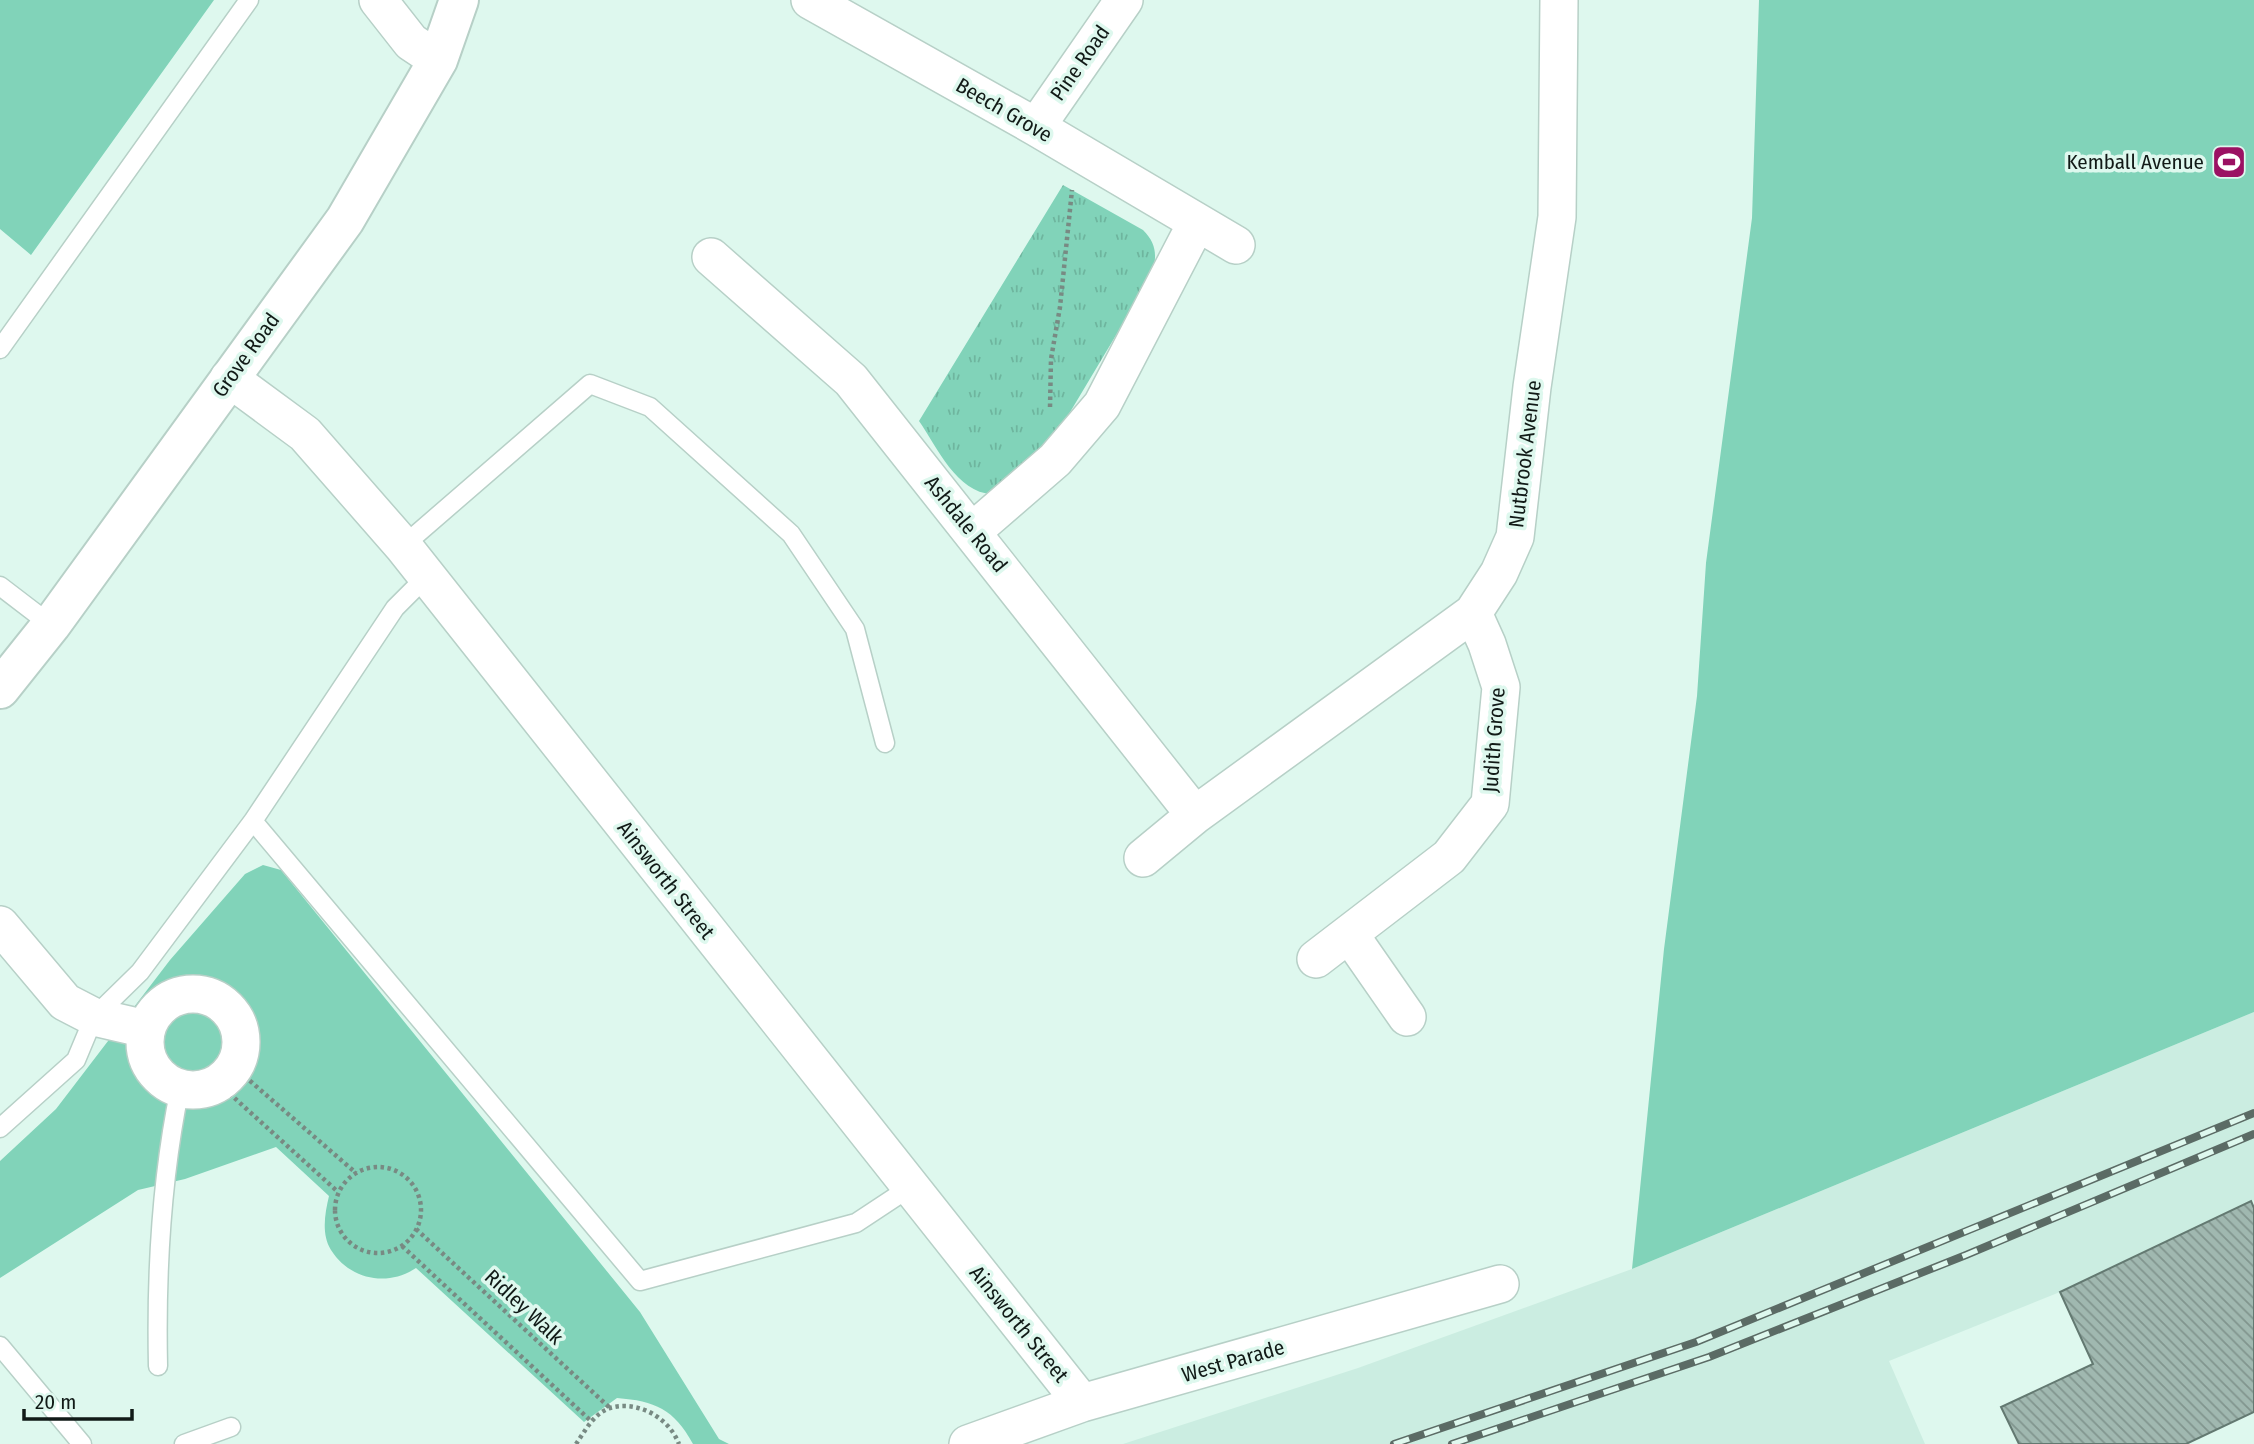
<svg xmlns="http://www.w3.org/2000/svg" width="2254" height="1444" font-family="'Fira Sans Condensed',sans-serif">
	<defs>
		<pattern id="grass-tufts" width="24" height="20" patternUnits="userSpaceOnUse" patternTransform="scale(1.75)"><rect width="24" height="20" fill="#81d3b9"/><path d="M3 7l-1-3M5 7V3M7 7l1-3M15 17l-1-3M17 17v-4M19 17l1-3" fill="none" stroke="#6eb59e"/></pattern>
		<pattern id="building-back-hatch" width="6" height="6" patternUnits="userSpaceOnUse" patternTransform="scale(1.75)"><rect width="6" height="6" fill="#a0b8b0"/><path d="M-1 5l2 2M0 0l6 6M5-1l2 2" fill="none" stroke="#81958e"/></pattern>
	</defs>
	<rect width="100%" height="100%" fill="#def8ee"/>
	<path fill="#cbede1" d="M2254,1012V1200L2060,1292L1889,1361L1925,1444H1123L1358,1368L1632,1269Z"/>
	<path fill="url(#grass-tufts)" d="M1063,185L1143,230C1157,244 1157,256 1152,275L1054,439L992,494C957,493 937,447 919,421Z"/>
	<path fill="#81d3b9" d="M0,0H214L31,255L0,229Z
		M1759,0H2254V1012L1632,1269L1664,949L1697,696L1706,563L1752,218Z
		M263,865L281,870L640,1312L719,1439L729,1444H693C674,1409 655,1401 617,1398L584,1422L416,1268C388,1287 350,1280 331,1250C321,1234 325,1213 329,1196L276,1147L185,1179L138,1190L0,1278V1161L56,1109L170,960L245,874Z"/>
	<path fill="url(#building-back-hatch)" stroke="#637971" stroke-width="2" d="M2251,1201L2254,1208V1412L2186,1444H2019L2001,1407L2093,1364L2060,1292Z"/>
	<g fill="none" stroke-linecap="round" stroke-linejoin="round">
		<g stroke="#b7d0c7" stroke-width="21">
			<path id="lane" d="M0,349L249,0
				M403,546L590,384L650,407L791,534L855,629L885,743
				M0,586L51,625
				M253,821L640,1281L856,1223L909,1188
				M0,1128L76,1060L94,1017L140,972L253,821L395,608L426,577
				M0,1346L82,1444
				M158,1366C156,1273 161,1179 180,1088
				M184,1444L231,1427"/>
		</g>
		<g stroke="#b7d0c7" stroke-width="40">
			<path id="street" d="M378,0L411,42L438,60
				M810,0L1036,127L1236,245
				M1036,127L1124,0
				M711,257L851,380L1195,815
				M229,378L305,434L403,546L1082,1403
				M973,531L1055,460L1102,405L1196,224
				M1143,858L1195,815L1473,613L1499,573L1515,537L1532,387L1557,217L1559,0
				M0,925L65,1002L94,1017L146,1029
				M1350,935L1407,1017
				M1316,959L1449,857L1490,804L1501,687L1487,644L1473,613
				M145 1042a48 48 0 1 1 96 0a48 48 0 1 1-96 0Z
				M968,1444L1082,1403L1500,1284"/>
		</g>
		<g stroke="#b7d0c7" stroke-width="42">
			<path id="secondary" d="M0,689L51,625L345,220L438,60L459,0"/>
		</g>
		<path stroke="#788a83" stroke-width="4.5" stroke-dasharray="3.5 3.5" stroke-linecap="butt" d="M1050,407L1051,359L1060,307L1072,190
			M234,1067L356,1173
			M219,1084L337,1191
			M335 1210a43 43 0 1 1 86 0a43 43 0 1 1-86 0Z
			M416,1229L610,1408
			M402,1246L591,1421
			M576,1444C585,1431 594,1413 610,1408C639,1400 669,1418 679,1444"/>
		<use href="#lane" stroke="#fff" stroke-width="18"/>
		<use href="#street" stroke="#fff" stroke-width="37"/>
		<use href="#secondary" stroke="#fff" stroke-width="38"/>
		<g stroke="#5b6b65" stroke-width="8">
			<path id="rail" d="M1394,1444L1696,1342L2254,1113
				M1452,1444L1709,1357L1966,1255L2254,1134"/>
		</g>
		<use href="#rail" stroke="#def8ee" stroke-width="5" stroke-dasharray="16" stroke-linecap="butt"/>
	</g>
	<defs>
		<g id="stadium-square" transform="scale(1.75)"><rect x="-9" y="-9" width="18" height="18" rx="4" fill="#9b1163" stroke="#def8ee"/><path d="M0-5a6.5 5 0 1 0 0 10a6.5 5 0 1 0 0-10ZM-3.5-1.8h7v3.6h-7Z" fill="#fff"/></g>
	</defs>
	<g fill-rule="evenodd">
		<use href="#stadium-square" x="2229" y="162"/>
	</g>
	<g text-anchor="middle" stroke-width="7" stroke-linejoin="round" paint-order="stroke">
		<g font-size="21" fill="#111a17" stroke="#def8ee">
			<text transform="translate(1080 63) rotate(-55)" y="7">Pine Road</text>
			<text transform="translate(1004 110) rotate(30)" y="7">Beech Grove</text>
			<text transform="translate(246 355) rotate(-54)" y="7">Grove Road</text>
			<text transform="translate(1525 454) rotate(-83)" y="7">Nutbrook Avenue</text>
			<text transform="translate(966 524) rotate(51)" y="7">Ashdale Road</text>
			<text transform="translate(1494 740) rotate(-86)" y="7">Judith Grove</text>
			<text transform="translate(666 880) rotate(52)" y="7">Ainsworth Street</text>
			<text transform="translate(524 1307) rotate(43)" y="7">Ridley Walk</text>
			<text transform="translate(1019 1324) rotate(51)" y="7">Ainsworth Street</text>
			<text transform="translate(1233 1361) rotate(-16)" y="7">West Parade</text>
		</g>
		<g font-size="21" fill="#111a17" stroke="#def8ee" text-anchor="end">
			<text x="2204" y="169">Kemball Avenue</text>
		</g>
	</g>
	<path d="M24 1409v10h108v-10" fill="none" stroke="#111a17" stroke-width="3.5"/>
	<text x="35" y="1409" font-size="21" fill="#111a17" stroke="#def8ee" stroke-width="5" paint-order="stroke">20 m</text>
</svg>
